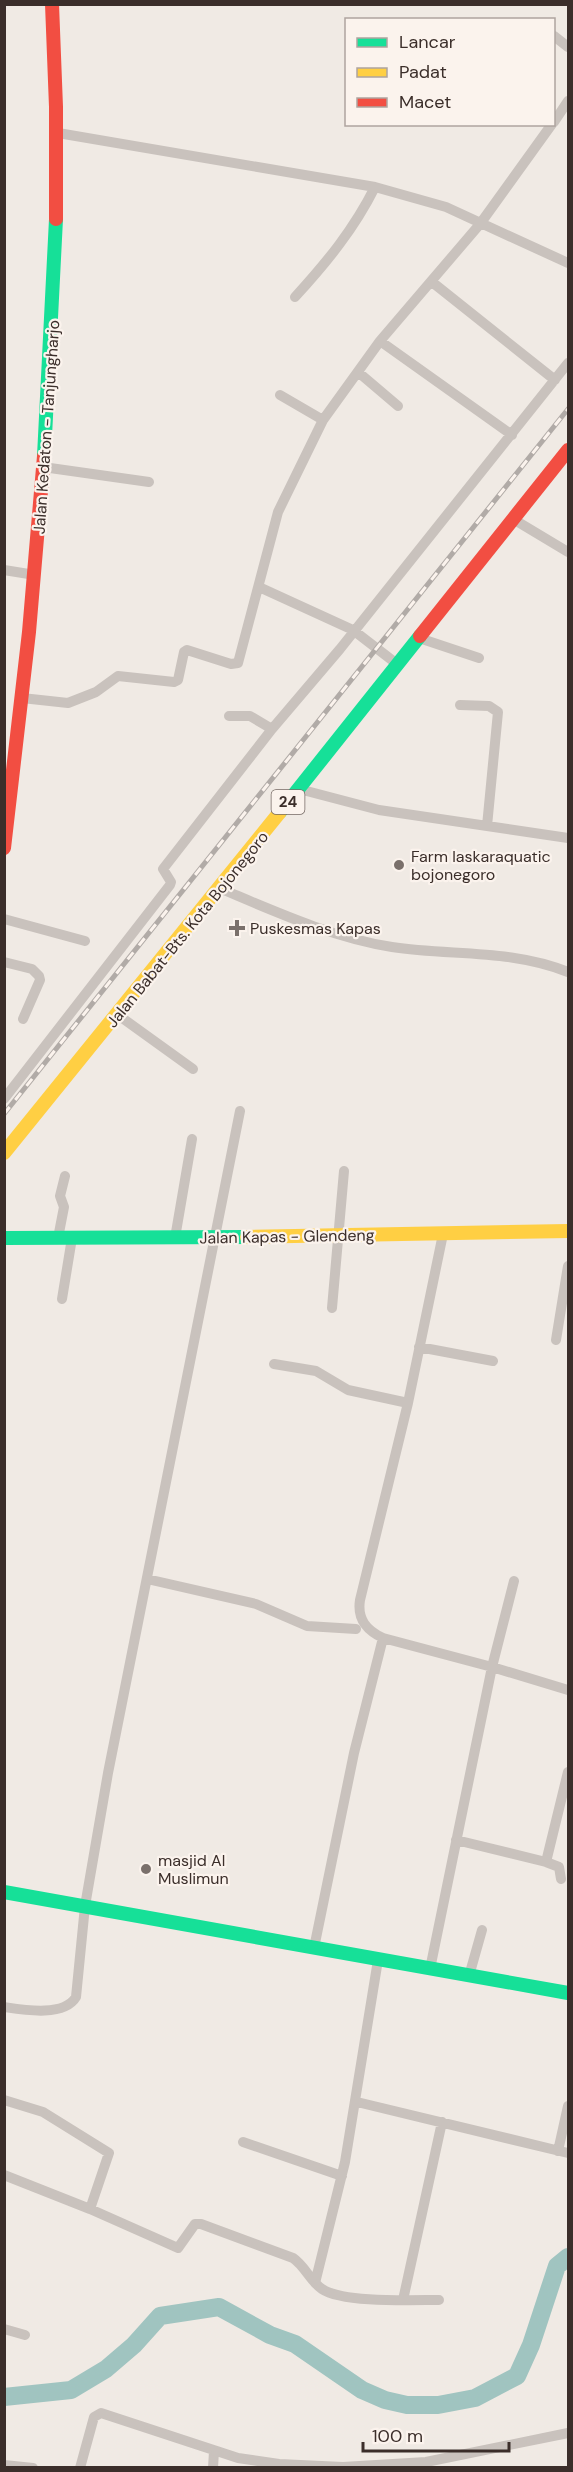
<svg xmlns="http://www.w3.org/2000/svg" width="573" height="2472" font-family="'DM Sans',sans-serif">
	<rect width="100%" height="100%" fill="#f0eae4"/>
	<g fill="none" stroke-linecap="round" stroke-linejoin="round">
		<path stroke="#a0c4c0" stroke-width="18" d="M4,2397L71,2390L106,2369L134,2345L160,2316L219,2307L270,2335L295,2344L362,2390L385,2400L407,2405H438L475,2398L517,2376L531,2345L557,2266L568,2257"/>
		<path stroke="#c9c2bd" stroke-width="10" d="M554,36L568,47
			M554,122L568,101
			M58,133L375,187L446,207L568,263
			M432,282L555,380
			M295,297C327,262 354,229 375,187
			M380,341L512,435
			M358,372L398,406
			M280,395L323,420
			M43,467L149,482
			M513,519L568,552
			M4,570L35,575
			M259,587L353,630L397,664
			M419,638L479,658
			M22,698L68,703L96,692L118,676L174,682L178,680L184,652L187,650L231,664L238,663L278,512L323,420L380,341L480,224L552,124
			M460,705L489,706L498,712L487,826
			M229,716H250L272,729
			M299,789L379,810L568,838
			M219,888C274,911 333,938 392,947C451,956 511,949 568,972
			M4,919L85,941
			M4,962L32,969L39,976L40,980L23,1019
			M118,1015L193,1069
			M4,1099L170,885L171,882L163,869L272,729L340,649L568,363
			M58,1238L64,1207L60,1196L65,1176
			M175,1238L192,1139
			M62,1299L72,1238
			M332,1308L344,1171
			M556,1340L568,1266
			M419,1347L493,1361
			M274,1364L316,1371L348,1390L408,1403
			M147,1579L256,1604L307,1626L356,1629
			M514,1581L492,1667L568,1690
			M383,1638L492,1667L430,1969
			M456,1840L546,1862L568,1772
			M546,1862L559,1867L561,1879
			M314,1948L354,1753L383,1638C366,1630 357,1619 360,1600L408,1403L443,1234
			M469,1976L482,1930
			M4,2007C24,2010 64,2017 76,1997L85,1906L108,1773L240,1111
			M4,2100L43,2112L109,2153L90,2209L178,2248L195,2224H201L293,2258C305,2266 310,2281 322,2289C343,2303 412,2300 439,2300
			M357,2102L568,2153
			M243,2142L342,2176
			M558,2151L568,2106
			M4,2175L90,2209
			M315,2283L345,2162L378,1960
			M403,2300L442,2122
			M4,2329L25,2335
			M4,2465L33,2468
			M80,2468L94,2417L101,2413L238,2458L279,2464L343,2467L426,2462L568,2433
			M213,2468L214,2451"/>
		<path stroke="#16e098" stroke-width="14" d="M44,456L56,219
			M280,812L420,636
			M4,1238L247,1237
			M4,1892L568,1993"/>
		<path stroke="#ffcf43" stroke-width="14" d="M4,1153L280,812
			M247,1237L568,1231"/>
		<path stroke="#f24e42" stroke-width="14" d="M52,4L56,107V219
			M420,636L568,450
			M4,848L29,632L44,456"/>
		<g stroke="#b1aba7" stroke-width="5">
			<path id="rail" d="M4,1114L568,409"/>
		</g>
		<use href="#rail" stroke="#fbf3ed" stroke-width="3" stroke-dasharray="9" stroke-linecap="butt"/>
	</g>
	<g fill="#7a706b" stroke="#fbf3ed" stroke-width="2">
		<circle cx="399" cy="865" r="6"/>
		<path d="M234 919h6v6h6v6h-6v6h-6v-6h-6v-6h6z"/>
		<circle cx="146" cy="1869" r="6"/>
	</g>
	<g text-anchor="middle" stroke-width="4.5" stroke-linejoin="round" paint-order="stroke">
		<rect fill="#fbf3ed" stroke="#756964" stroke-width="1.5" x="271.5" y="790" width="33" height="24" rx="4.5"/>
		<g font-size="15" font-weight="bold" fill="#3b2e2a">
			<text x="288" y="807">24</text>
		</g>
		<g font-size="16" fill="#3b2e2a" stroke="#fbf3ed">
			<text transform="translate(46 427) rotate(-86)" y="6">Jalan Kedaton - Tanjungharjo</text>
			<text transform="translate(187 929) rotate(-51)" y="6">Jalan Babat-Bts. Kota Bojonegoro</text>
			<text transform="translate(287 1236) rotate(-1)" y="6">Jalan Kapas - Glendeng</text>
		</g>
		<g font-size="16" fill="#3b2e2a" stroke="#fbf3ed" text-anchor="start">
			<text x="411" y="862">Farm laskaraquatic<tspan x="411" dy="18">bojonegoro</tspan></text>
			<text x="250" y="934">Puskesmas Kapas</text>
			<text x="158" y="1866">masjid Al<tspan x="158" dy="18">Muslimun</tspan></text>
		</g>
	</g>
	<rect width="573" height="2472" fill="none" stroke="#3b2e2a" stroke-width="12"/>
	<rect x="345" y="18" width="210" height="108" fill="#fbf3ed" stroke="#aea49f" stroke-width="1.5"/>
	<rect x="357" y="38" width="30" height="9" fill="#16e098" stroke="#aea49f" stroke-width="1.5"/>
	<text x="399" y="48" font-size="18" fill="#3b2e2a">Lancar</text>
	<rect x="357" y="68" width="30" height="9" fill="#ffcf43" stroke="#aea49f" stroke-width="1.5"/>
	<text x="399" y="78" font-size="18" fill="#3b2e2a">Padat</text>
	<rect x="357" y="98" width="30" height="9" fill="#f24e42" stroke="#aea49f" stroke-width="1.5"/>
	<text x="399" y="108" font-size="18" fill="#3b2e2a">Macet</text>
	<path d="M363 2442v9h146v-9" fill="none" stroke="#3b2e2a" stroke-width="3"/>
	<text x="372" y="2442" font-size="18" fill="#3b2e2a" stroke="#fbf3ed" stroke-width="4.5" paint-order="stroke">100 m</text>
</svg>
